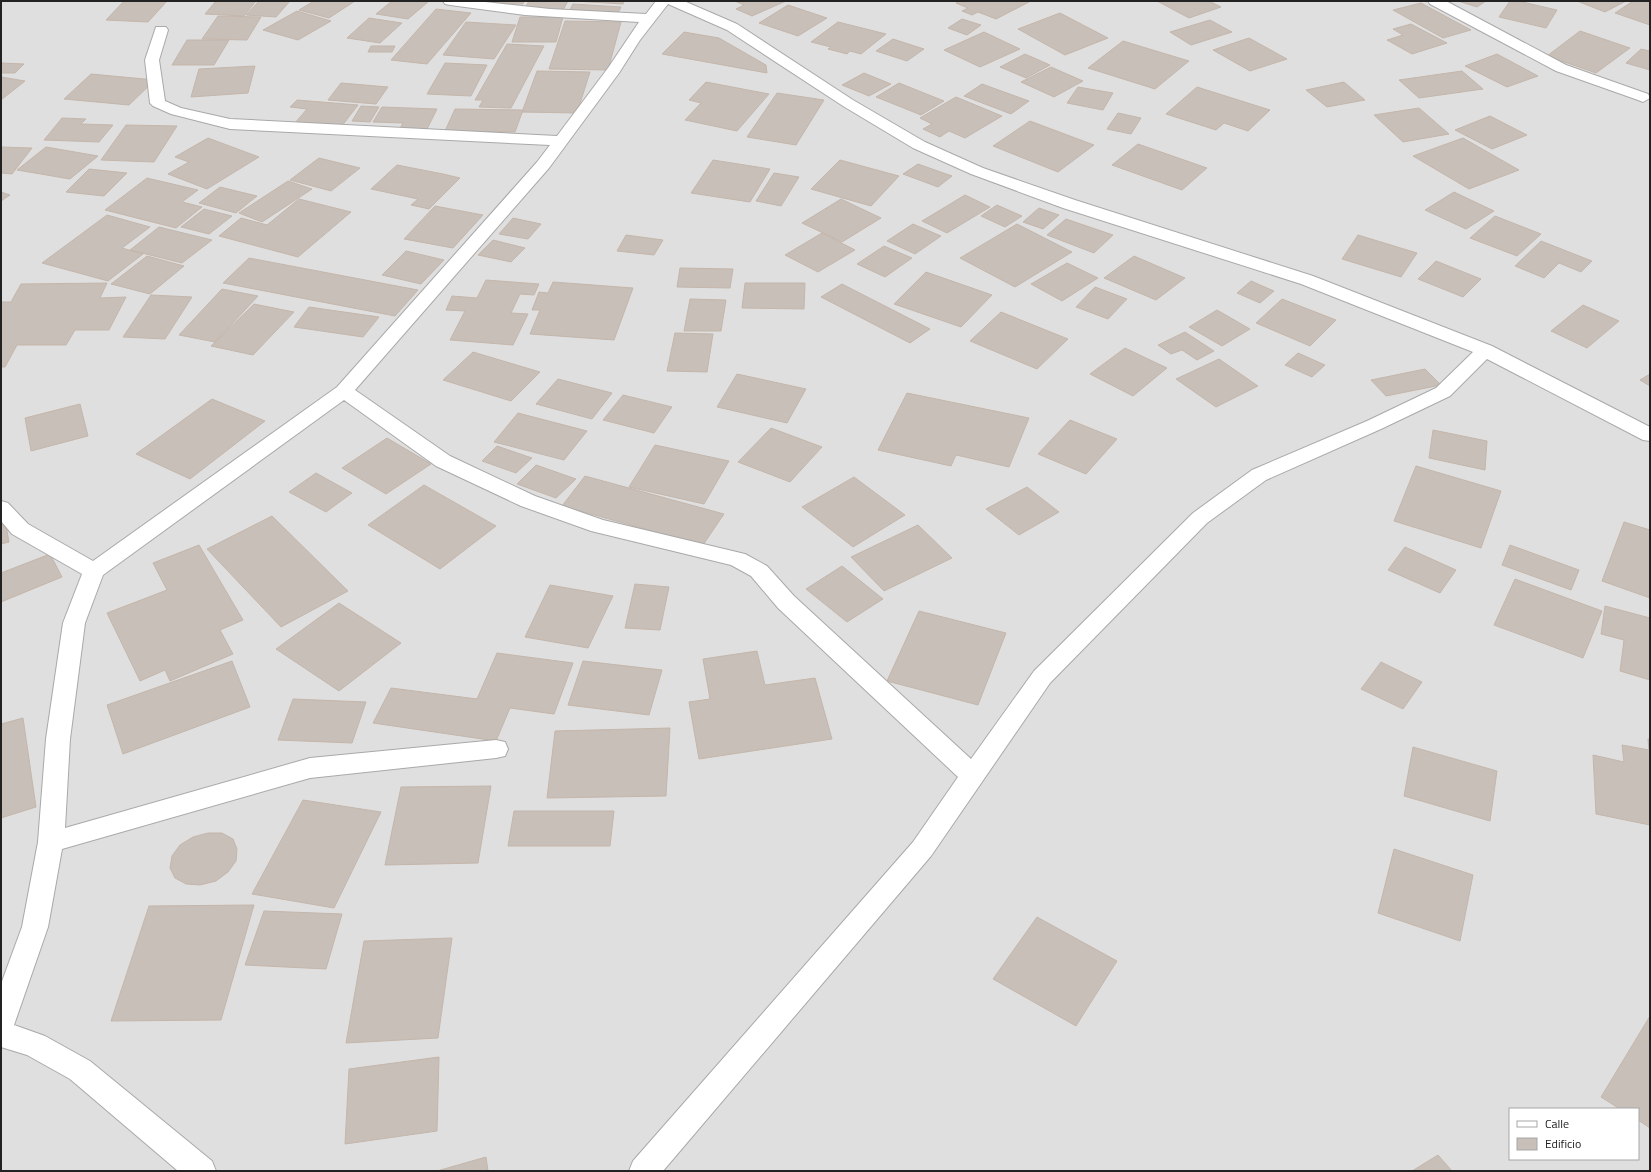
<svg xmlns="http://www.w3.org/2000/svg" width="1651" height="1172" font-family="'Titillium Web',sans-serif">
	<rect width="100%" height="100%" fill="#f2efe9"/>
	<path fill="#e0dfdf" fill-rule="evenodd" d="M1,1H1650V1171H1ZM1510,1109H1638V1159H1510Z"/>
	<path fill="#c7bfb8" stroke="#c4b6ab" d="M124,1H167L148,22L106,20Z
		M216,1H256L244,16L205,14Z
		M259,1H290L276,17L246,15Z
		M314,1H355L329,18L299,10Z
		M392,1H420L428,2L408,19L376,14Z
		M489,1H524L523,4H488Z
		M529,1H568L563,10L525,8Z
		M573,1H624L623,4Z
		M735,1H786L752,16L736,9L744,5Z
		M960,1H1026L1029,2L996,19L978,12L972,15L962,11L968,8L956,3Z
		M1157,1H1209L1221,7L1189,18Z
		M1458,1H1486L1477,7Z
		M1510,1H1518L1557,10L1546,28L1499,17Z
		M1577,1H1626L1605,12Z
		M1633,1H1650V25L1615,13Z
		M1421,3L1471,30L1443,38L1393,10Z
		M573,4L621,7L617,15L568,13Z
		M788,5L827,18L798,36L759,23Z
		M436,9L471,13L427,64L391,60Z
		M297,11L331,21L298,40L263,30Z
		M1060,13L1108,38L1065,55L1018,29Z
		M218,16L261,17L247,40L202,39Z
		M520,17H563L556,42H512Z
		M369,18L402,23L380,43L347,38Z
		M962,19L981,25L967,35L948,28Z
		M1210,20L1232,32L1191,45L1170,32Z
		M565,21L621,22L608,70L549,69Z
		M466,22L516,25L494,59L443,55Z
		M838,22L886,34L861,54L850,51L847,54L828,49L831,47L811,42Z
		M1411,24L1447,43L1412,54L1387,40L1403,35L1393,29Z
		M1580,31L1630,48L1596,73L1547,56Z
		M684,32L719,38L766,65L767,73L662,54Z
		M984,32L1020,49L980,67L944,50Z
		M1249,38L1287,59L1250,71L1213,50Z
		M893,39L924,49L907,61L876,51Z
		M187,40H229L214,65H172Z
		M1123,41L1189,61L1155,89L1088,68Z
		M507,44L544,46L511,108L479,107L483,100H475Z
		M371,46H395L392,52H368Z
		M1641,49L1650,51V70L1626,63Z
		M1025,54L1050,65L1026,78L1000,67Z
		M1497,54L1538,76L1507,87L1465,66Z
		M1,63L24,64L15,73H1Z
		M445,63L487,65L471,96L427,94Z
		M255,66L248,93L191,97L199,69Z
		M1051,67L1083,81L1054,97L1021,82Z
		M537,71L590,72L577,113L522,112Z
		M1462,71L1483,89L1419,98L1399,80Z
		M864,73L891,84L869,96L842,85Z
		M91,74L155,80L129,105L64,99Z
		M1,77L25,81L1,100Z
		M706,82L769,94L737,131L685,120L701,103L689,100Z
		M1344,82L1365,100L1327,107L1306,90Z
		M341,83L388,87L376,104L328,100Z
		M899,83L944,101L921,115L876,97Z
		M982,84L1029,101L1011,114L964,96Z
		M1078,87L1113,93L1103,110L1067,103Z
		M1197,87L1270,110L1248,131L1224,123L1216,130L1166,114Z
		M777,93L824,100L796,145L747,137Z
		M956,97L1002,116L965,138L949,131L940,137L923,129L932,124L920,118Z
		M297,100L358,105L341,127L295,123L307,109L290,107Z
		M361,106L379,107L370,122L352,121Z
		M382,107L437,109L426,131L399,130L403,123L373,122Z
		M1419,108L1449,134L1403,142L1374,115Z
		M455,109L523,110L515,132L445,131Z
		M1118,113L1141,118L1131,134L1107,129Z
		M1490,116L1527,135L1492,149L1455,130Z
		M62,118L86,119L81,124L113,125L99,142L44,140Z
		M1030,121L1094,145L1058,172L993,146Z
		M126,125L177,126L154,162L101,160Z
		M208,138L259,157L207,189L168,174L189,162L175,157Z
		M1463,138L1519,170L1469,189L1413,156Z
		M1138,144L1207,168L1182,190L1112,165Z
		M1,147L32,148L12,174L1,173Z
		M46,147L98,156L70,179L17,170Z
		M319,158L360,168L331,191L290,180Z
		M713,160L770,169L750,202L691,193Z
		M840,160L899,176L871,206L811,189Z
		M918,164L952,176L938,187L903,174Z
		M397,165L443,174L460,178L429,209L411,205L418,199L371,189Z
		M89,169L127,173L104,196L66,192Z
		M774,173L799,177L781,206L756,201Z
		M147,178L198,190L182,202L202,207L176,228L105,210Z
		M288,181L312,189L262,222L239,213Z
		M220,187L257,196L236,213L199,203Z
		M1,192L10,195L1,201Z
		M1454,192L1494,211L1466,229L1425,210Z
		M965,195L990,207L947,233L922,221Z
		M299,199L351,212L298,257L219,236L241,218L267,225Z
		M841,199L881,218L842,242L802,223Z
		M997,205L1022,216L1005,227L981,216Z
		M435,206L483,215L453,248L404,239Z
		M1039,208L1059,215L1043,229L1023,222Z
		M204,209L232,216L209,234L181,227Z
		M107,215L150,227L122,248L143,254L108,281L42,263Z
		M1495,216L1541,234L1517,256L1470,238Z
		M513,218L541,224L528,239L499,234Z
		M1066,219L1113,235L1094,253L1047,235Z
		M913,224L941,236L915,254L887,241Z
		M1017,224L1072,252L1015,287L960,258Z
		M159,227L212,240L182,263L130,250Z
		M822,233L855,250L818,272L785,255Z
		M626,235L663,240L654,255L617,251Z
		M1358,235L1417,253L1401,277L1342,259Z
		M493,240L525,248L511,262L478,255Z
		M1541,241L1592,261L1581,272L1559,263L1544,278L1515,266Z
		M884,246L912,258L885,277L857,264Z
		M406,251L444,260L421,284L382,275Z
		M147,256L184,266L150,294L111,284Z
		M1134,256L1185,278L1156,300L1104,278Z
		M249,258L418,290L395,316L223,283Z
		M1436,261L1481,279L1463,297L1418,279Z
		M1067,263L1098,278L1062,301L1031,284Z
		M680,268L733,269L730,288L677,287Z
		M926,272L992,295L961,327L894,304Z
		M486,280L539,284L534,295L520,294L511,313L528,314L513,345L450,340L465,311L446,310L452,296L477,298Z
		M1251,281L1274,291L1260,303L1237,293Z
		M553,282L633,288L614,340L530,334L540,310H532L539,292L548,293Z
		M107,283L100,298L126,297L109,330H75L66,345H17L5,367H1V302H11L21,284Z
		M745,283H805L804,309L742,308Z
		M842,284L930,329L910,343L821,297Z
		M1095,287L1127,299L1108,319L1076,307Z
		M222,289L258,296L215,342L179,335Z
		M151,295L192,297L165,339L123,337Z
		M690,299L726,300L721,331H684Z
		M1282,299L1336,320L1310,346L1256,323Z
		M254,304L294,312L253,355L211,346Z
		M1583,305L1619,321L1587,348L1551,331Z
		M309,307L379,317L363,337L294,327Z
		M1217,310L1250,329L1222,346L1189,327Z
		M1001,312L1068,339L1037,369L970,341Z
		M1185,332L1214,351L1197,360L1182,350L1171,354L1158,345Z
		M675,333L713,334L707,372L667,371Z
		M1125,348L1167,368L1133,396L1090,374Z
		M473,352L540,372L511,401L443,380Z
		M1298,353L1325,365L1312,377L1285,365Z
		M1219,359L1258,386L1216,407L1176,379Z
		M1425,369L1441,385L1386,396L1371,380Z
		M737,374L806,389L787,423L717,407Z
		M1650,374V386L1640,380Z
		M558,379L612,393L592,419L536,404Z
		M907,393L1029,418L1009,467L956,455L951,466L878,450Z
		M623,395L672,407L654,433L603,420Z
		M212,399L265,421L190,479L136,454Z
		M80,404L88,436L31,451L25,418Z
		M518,413L587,431L564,460L494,442Z
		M1070,420L1117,439L1086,474L1038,454Z
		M771,428L822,447L790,482L738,462Z
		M1433,430L1487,441L1485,470L1429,458Z
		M387,438L431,464L386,494L342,468Z
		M655,445L729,461L704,504L629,487Z
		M497,446L532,458L516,473L482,461Z
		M536,465L576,479L556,498L517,484Z
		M1416,466L1501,491L1481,548L1394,521Z
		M316,473L352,493L326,512L289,492Z
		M585,476L724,514L703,545L562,506Z
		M854,477L905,515L853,547L802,507Z
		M424,485L496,526L440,569L368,525Z
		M1027,487L1059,512L1019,535L986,509Z
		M1,514H4L9,542L1,544Z
		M272,516L348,591L281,627L207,549Z
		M1624,522L1650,530V598L1602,581Z
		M918,525L952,558L884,591L851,557Z
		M199,545L243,620L220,630L233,654L170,681L165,670L140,681L107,613L167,590L153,563Z
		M1510,545L1579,570L1571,590L1502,565Z
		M1405,547L1456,570L1440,593L1388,570Z
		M50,554L62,577L1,602V573Z
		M842,566L883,599L847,622L806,589Z
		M1515,579L1602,611L1583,658L1494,625Z
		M635,584L669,587L660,630L625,628Z
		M550,585L613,596L588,648L525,637Z
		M339,603L401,643L339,691L276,649Z
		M1605,606L1650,618V680L1620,671L1624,640L1601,634Z
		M919,611L1006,633L978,705L887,681Z
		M757,651L765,685L815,678L832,739L699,759L689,702L710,699L703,659Z
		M497,653L573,663L554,714L510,708L496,741L373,723L391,688L477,699Z
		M232,661L250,707L123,754L107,705Z
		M583,661L662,670L649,715L568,705Z
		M1381,662L1422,682L1403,709L1361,689Z
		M293,699L366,702L352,743L278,740Z
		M23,718L36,807L1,818V724Z
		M670,728L666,796L547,798L555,731Z
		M1648,739H1650V825L1596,814L1593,755L1624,762L1622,745L1649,750Z
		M1413,747L1497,771L1490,821L1404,796Z
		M491,786L478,863L385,865L401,787Z
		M303,800L381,812L334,908L252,894Z
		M514,811H614L610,846H508Z
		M208,833H222L233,839L237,849L236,861L228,872L216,881L200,885L186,884L175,878L170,868L172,856L180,845L193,837Z
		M1394,849L1473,875L1460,941L1378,913Z
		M254,905L221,1020L111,1021L149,906Z
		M264,911L342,914L326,969L245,965Z
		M1037,917L1117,961L1076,1026L993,979Z
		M452,938L438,1038L346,1043L364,941Z
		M1650,1016V1128L1638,1120V1109H1620L1601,1097Z
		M439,1057L437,1131L345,1144L349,1069Z
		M1438,1155L1452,1171H1412Z
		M486,1157L488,1171H437Z"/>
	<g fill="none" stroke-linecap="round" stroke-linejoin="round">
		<g stroke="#a9a9a9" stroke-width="2">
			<path id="street" d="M443,1H476L550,9L646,14L656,1H684L737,24L853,100L925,142L983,168L1075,200L1313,276L1492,346L1650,427V441L1643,440L1487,359L1450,396L1381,429L1266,480L1207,523L1050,683L931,856L663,1171H629L633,1161L913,842L958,777L778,608L751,576L731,565L591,531L521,506L436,466L344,400L103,575L85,623L70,739L65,828L310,758L496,740L505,742L508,749L505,756L496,758L310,778L62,849L48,927L14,1025L45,1036L90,1061L212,1161L216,1171H178L70,1079L27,1055L1,1047V984L22,927L38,842L46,739L63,623L82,574L12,534L1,521V501L8,503L28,524L93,561L337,387L537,162L550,145L230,129L171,114L153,106L150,103L145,60L156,27H166L168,30L159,60L165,101L181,108L230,119L557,136L608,68L639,22L525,15L450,5L445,4ZM668,4L727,30L843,106L913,148L971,174L1063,208L1301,284L1473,352L1436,388L1367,421L1252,470L1193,513L1034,671L971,759L794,596L767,566L745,554L603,520L535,496L450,456L355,390L549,168L619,73L640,40Z
				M1428,1H1446L1566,65L1648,94L1650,98L1643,102L1638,100L1556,71L1430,4Z"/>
		</g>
		<use href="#street" fill="#fff" fill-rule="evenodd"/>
	</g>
	<rect width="1651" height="1172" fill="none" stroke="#222222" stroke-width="4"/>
	<rect x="1509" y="1108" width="130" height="52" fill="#ffffff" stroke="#a7a7a7"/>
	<rect x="1517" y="1121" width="20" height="6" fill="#ffffff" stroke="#a7a7a7"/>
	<text x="1545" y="1128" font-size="12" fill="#222222">Calle</text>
	<rect x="1517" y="1138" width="20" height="12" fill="#c7bfb8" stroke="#a7a7a7"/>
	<text x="1545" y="1148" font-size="12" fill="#222222">Edificio</text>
</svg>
